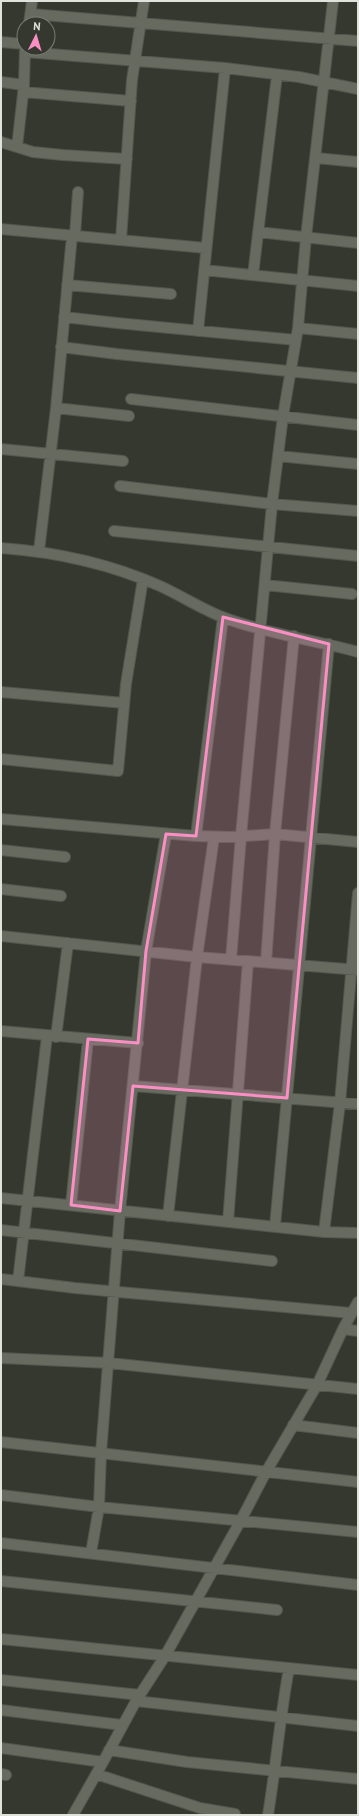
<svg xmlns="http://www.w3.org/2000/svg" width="359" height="1816" font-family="'PT Sans',sans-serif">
	<rect width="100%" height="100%" fill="#35382e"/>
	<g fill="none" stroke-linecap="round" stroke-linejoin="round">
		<g stroke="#53564d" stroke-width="12">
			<path id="street" d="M31,14L358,41
				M29,24L32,1
				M1,42L24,44
				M25,52L225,68L299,77L358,89
				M1,82L24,85
				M23,92L131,101
				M1,142L33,152L63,155L127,159
				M17,147L24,85L25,48
				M316,158L358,162
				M1,229L206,248
				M258,232L358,243
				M75,235L78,192
				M121,240L132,80L144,1
				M204,270L358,286
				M253,275L277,75
				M67,285L171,294
				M64,317L117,323L296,340
				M298,328L358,334
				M198,331L225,68
				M61,347L117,354L358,378
				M131,399L358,425
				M56,408L129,416
				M1,449L123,461
				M278,456L358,464
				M120,486L272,504L358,511
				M114,531L358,556
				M1,548C57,552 108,563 160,586C182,596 203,610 225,618C268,634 314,640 358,652
				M39,551L56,408L72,235
				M265,585L352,594
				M1,692L124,703
				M1,759L118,771L126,684L143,579
				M1,819L196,836L230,837L275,834L358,842
				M196,836L223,617
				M1,850L65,857
				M1,889L61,896
				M1,936L197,957L358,970
				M231,960L241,836L272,504L283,416L298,328L306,237L333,1
				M266,962L275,834L294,636
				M1,1031L138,1043
				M56,1037L68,943
				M133,1086L358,1104
				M1,1198L324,1232L358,1233
				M71,1205L88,1039
				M168,1216L197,957L214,837
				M228,1222L248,961
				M275,1226L329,644
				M1,1230L272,1261
				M324,1232L340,1103L358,893
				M1,1279L75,1288L351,1313
				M18,1281L47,1036
				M343,1329L358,1331
				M1,1358L109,1363L358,1389
				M293,1425L358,1433
				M1,1442L358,1482
				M1,1495L99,1507L358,1532
				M1,1543L358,1585
				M91,1553L99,1507L101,1453L120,1211L146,951L166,834
				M1,1581L277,1610
				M1,1639L358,1675
				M1,1680L140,1695
				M136,1701L358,1726
				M1,1710L122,1725
				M1,1748L103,1762
				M109,1750L187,1762L358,1779
				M1,1774L6,1775
				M96,1774L200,1808L235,1814
				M73,1815L103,1762L136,1701L165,1656L241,1520L266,1472L317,1385L343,1329L358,1302
				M268,1815C276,1766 280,1717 289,1668"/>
		</g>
		<use href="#street" stroke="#666a5f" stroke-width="10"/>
	</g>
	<path fill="#fb8fc4" fill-opacity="0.2" stroke="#fb8fc4" stroke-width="3" stroke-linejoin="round" d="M223,617L329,644L287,1098L133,1086L120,1211L71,1205L88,1039L138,1043L146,951L166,834L196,836Z"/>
	<rect width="359" height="1816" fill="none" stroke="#e0e2dc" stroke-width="4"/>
	<g transform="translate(36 36) rotate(5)"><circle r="19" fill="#35382e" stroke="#797c74"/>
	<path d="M0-3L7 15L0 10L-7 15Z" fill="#fb8fc4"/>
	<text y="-6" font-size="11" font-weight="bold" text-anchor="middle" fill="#e0e2dc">N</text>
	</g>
</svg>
